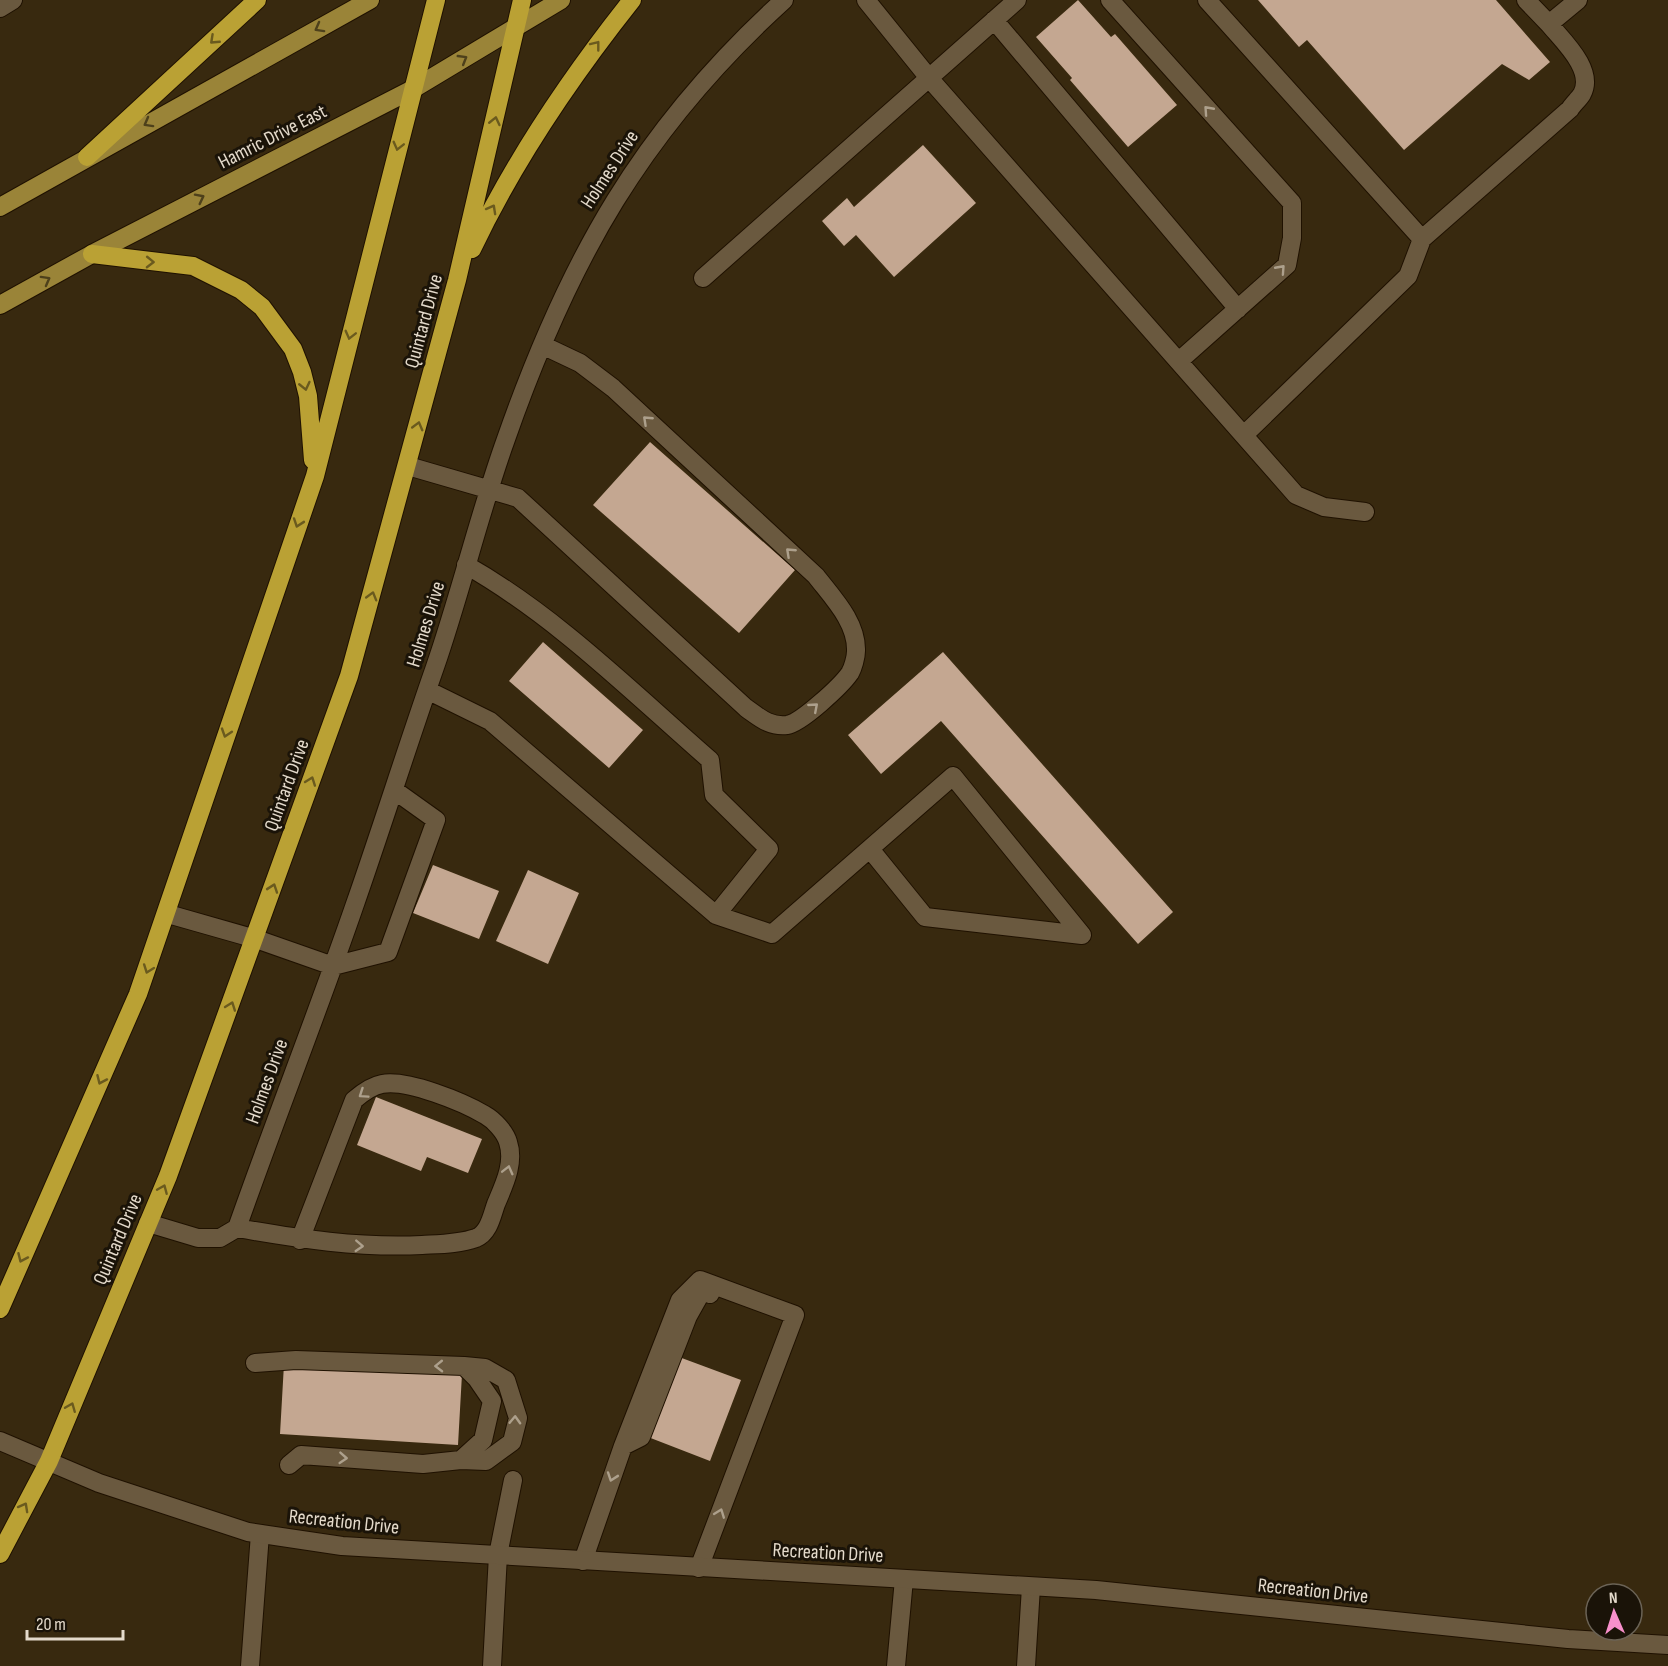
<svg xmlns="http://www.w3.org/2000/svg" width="1668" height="1666" font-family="'Sofia Sans Condensed',sans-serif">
	<rect width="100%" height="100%" fill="#38290f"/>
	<path fill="#c4a791" d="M1078,0L1111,37L1115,34L1177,105L1128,147L1070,80L1072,78L1036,37Z
		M1258,0H1496L1550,62L1529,80L1502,64L1404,150L1307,40L1299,47Z
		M923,145L976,203L894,277L856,235L844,246L822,221L847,198L854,207Z
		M650,442L795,570L739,633L593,505Z
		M543,642L643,730L609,768L509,681Z
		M943,652L1173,912L1138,944L941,721L881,774L848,735Z
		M433,865L499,891L479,939L413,913Z
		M528,870L579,893L548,964L496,941Z
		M376,1097L482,1139L468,1173L427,1157L421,1171L357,1145Z
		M679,1357L741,1380L710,1461L648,1437Z
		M284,1364L462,1374L458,1445L280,1434Z"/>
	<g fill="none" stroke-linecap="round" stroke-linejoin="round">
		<g stroke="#1f1100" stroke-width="20">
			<path id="lane" d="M866,0L929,78L1296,495L1324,507L1365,512
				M1110,0L1292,203V238L1287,265L1179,361
				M1207,0L1422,239
				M1526,0L1549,24
				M0,8L13,0
				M994,20L1238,309
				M703,278L1017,0
				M1244,435L1408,276L1422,239L1570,109C1573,104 1579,99 1582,94C1595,70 1563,41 1549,24L1578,0
				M408,466L518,498L746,708C759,717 769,727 787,725C801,723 841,686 850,673C853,668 856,657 856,651C857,622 832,597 816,576L613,388L580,363L542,345
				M427,690L490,721L716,915L769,849L714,795L710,760C632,692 556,616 466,565
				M870,849L925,917L1082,935
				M168,914L256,939L333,966L388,952L436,820L394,790
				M716,915L772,934L953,776L1082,935
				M148,1223L198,1238H220L237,1228C275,1120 317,1014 354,907C382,827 407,747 435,667C461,592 479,514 506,439C569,259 642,129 784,0
				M237,1228C299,1239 359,1248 422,1245C440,1244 459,1244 476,1238C489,1233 492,1215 496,1204C504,1185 515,1163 508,1142C505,1132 494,1120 485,1115C463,1102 407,1079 382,1084C371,1086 362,1093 354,1100L300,1240
				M255,1363L296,1360L464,1366L477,1379L492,1401L483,1440L461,1460L423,1464L301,1455L289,1465
				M623,1446L641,1437L688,1316L702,1291L710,1294
				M461,1460L486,1461L512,1442L518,1418L506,1380L485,1368L464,1366
				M583,1561L623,1446L680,1300L700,1280L795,1315L699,1568
				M250,1666L260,1534
				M492,1666L498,1555L513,1480
				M896,1666L904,1579
				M1026,1666L1031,1587"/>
		</g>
		<g stroke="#1f1100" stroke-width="20">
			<path id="street" d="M0,1441L99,1483L248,1532L342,1546L1096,1590L1568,1639L1668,1645"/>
		</g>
		<g stroke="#1f1100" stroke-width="20">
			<path id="primary" d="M0,207L370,0
				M0,305L92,254L413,89L561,0"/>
		</g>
		<g stroke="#1f1100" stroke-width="20">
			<path id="highway" d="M87,157L257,0
				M472,249C515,159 570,78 632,0
				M92,254L193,266L241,290L262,307L293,349L302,372L308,396L313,460
				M0,1309L138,994L315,476L436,0
				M0,1554L49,1461L168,1176L349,676L457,280L522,0"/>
		</g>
		<use href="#lane" stroke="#6a593f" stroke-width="18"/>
		<use href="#street" stroke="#6a593f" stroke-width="18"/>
		<use href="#primary" stroke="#9a8438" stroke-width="18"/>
		<use href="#highway" stroke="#baa134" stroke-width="18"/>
	</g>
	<defs><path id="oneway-chevron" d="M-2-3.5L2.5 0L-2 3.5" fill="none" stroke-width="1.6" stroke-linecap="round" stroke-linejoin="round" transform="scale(1.5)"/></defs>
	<g stroke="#4d401b">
		<use href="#oneway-chevron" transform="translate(319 28) rotate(151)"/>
		<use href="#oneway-chevron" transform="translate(463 59) rotate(-31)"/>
		<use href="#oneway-chevron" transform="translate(148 123) rotate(151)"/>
		<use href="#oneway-chevron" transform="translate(200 198) rotate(-27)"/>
		<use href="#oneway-chevron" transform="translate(46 280) rotate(-29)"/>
	</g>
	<g stroke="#6a5a1e">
		<use href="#oneway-chevron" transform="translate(214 40) rotate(137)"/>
		<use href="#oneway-chevron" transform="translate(596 45) rotate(-52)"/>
		<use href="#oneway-chevron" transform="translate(495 121) rotate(-77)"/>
		<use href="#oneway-chevron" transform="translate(398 146) rotate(104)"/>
		<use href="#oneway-chevron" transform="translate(492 209) rotate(-61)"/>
		<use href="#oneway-chevron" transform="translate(150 262) rotate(1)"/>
		<use href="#oneway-chevron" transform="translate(350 335) rotate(104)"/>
		<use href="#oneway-chevron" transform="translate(305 386) rotate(77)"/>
		<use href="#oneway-chevron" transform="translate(418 426) rotate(-75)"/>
		<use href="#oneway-chevron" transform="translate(298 523) rotate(109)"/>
		<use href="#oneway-chevron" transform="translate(372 596) rotate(-74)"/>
		<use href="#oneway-chevron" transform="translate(226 733) rotate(108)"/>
		<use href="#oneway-chevron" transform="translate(311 781) rotate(-70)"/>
		<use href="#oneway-chevron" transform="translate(273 888) rotate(-71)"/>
		<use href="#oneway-chevron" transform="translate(148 969) rotate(110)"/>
		<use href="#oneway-chevron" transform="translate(231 1006) rotate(-70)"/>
		<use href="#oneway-chevron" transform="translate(101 1080) rotate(114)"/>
		<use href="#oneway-chevron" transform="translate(163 1189) rotate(-67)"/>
		<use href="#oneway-chevron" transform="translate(22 1258) rotate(114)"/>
		<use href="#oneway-chevron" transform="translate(71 1407) rotate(-68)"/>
		<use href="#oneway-chevron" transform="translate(24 1507) rotate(-61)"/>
	</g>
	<g stroke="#ada08c">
		<use href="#oneway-chevron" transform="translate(1208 110) rotate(-132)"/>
		<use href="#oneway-chevron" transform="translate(1281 269) rotate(-48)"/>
		<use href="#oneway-chevron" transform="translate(647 420) rotate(-137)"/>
		<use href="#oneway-chevron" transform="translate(790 552) rotate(-137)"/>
		<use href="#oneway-chevron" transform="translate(814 707) rotate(-41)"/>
		<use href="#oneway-chevron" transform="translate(363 1094) rotate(146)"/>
		<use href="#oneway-chevron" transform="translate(508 1170) rotate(-76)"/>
		<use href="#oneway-chevron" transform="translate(359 1246) rotate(3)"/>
		<use href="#oneway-chevron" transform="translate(439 1366) rotate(179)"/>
		<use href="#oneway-chevron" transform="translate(515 1420) rotate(-88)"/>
		<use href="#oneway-chevron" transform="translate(343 1458) rotate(4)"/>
		<use href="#oneway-chevron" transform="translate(612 1477) rotate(109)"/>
		<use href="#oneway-chevron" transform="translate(720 1513) rotate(-69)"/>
	</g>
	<g text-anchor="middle" stroke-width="6" stroke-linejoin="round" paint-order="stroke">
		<g font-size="20" fill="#e4dacb" stroke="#1a1308">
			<text transform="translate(272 136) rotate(-27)" y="7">Hamric Drive East</text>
			<text transform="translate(609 169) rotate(-57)" y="7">Holmes Drive</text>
			<text transform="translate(423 321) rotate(-75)" y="7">Quintard Drive</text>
			<text transform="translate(425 624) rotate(-73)" y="7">Holmes Drive</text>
			<text transform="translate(286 785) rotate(-70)" y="7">Quintard Drive</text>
			<text transform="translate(266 1081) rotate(-70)" y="7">Holmes Drive</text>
			<text transform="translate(117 1239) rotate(-67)" y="7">Quintard Drive</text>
			<text transform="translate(344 1521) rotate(6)" y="7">Recreation Drive</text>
			<text transform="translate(828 1552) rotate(3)" y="7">Recreation Drive</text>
			<text transform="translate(1313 1590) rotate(6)" y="7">Recreation Drive</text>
		</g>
	</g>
	<g transform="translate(1614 1612) rotate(357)"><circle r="28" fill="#1a1308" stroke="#6b6356" stroke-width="1.5"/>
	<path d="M0-4.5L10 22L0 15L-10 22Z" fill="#f890cc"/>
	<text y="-9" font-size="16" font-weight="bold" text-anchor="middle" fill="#e4dacb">N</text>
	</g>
	<path d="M27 1630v9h96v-9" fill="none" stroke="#e4dacb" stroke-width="3"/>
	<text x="36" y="1630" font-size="18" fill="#e4dacb" stroke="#1a1308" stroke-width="4.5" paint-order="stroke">20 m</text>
</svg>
